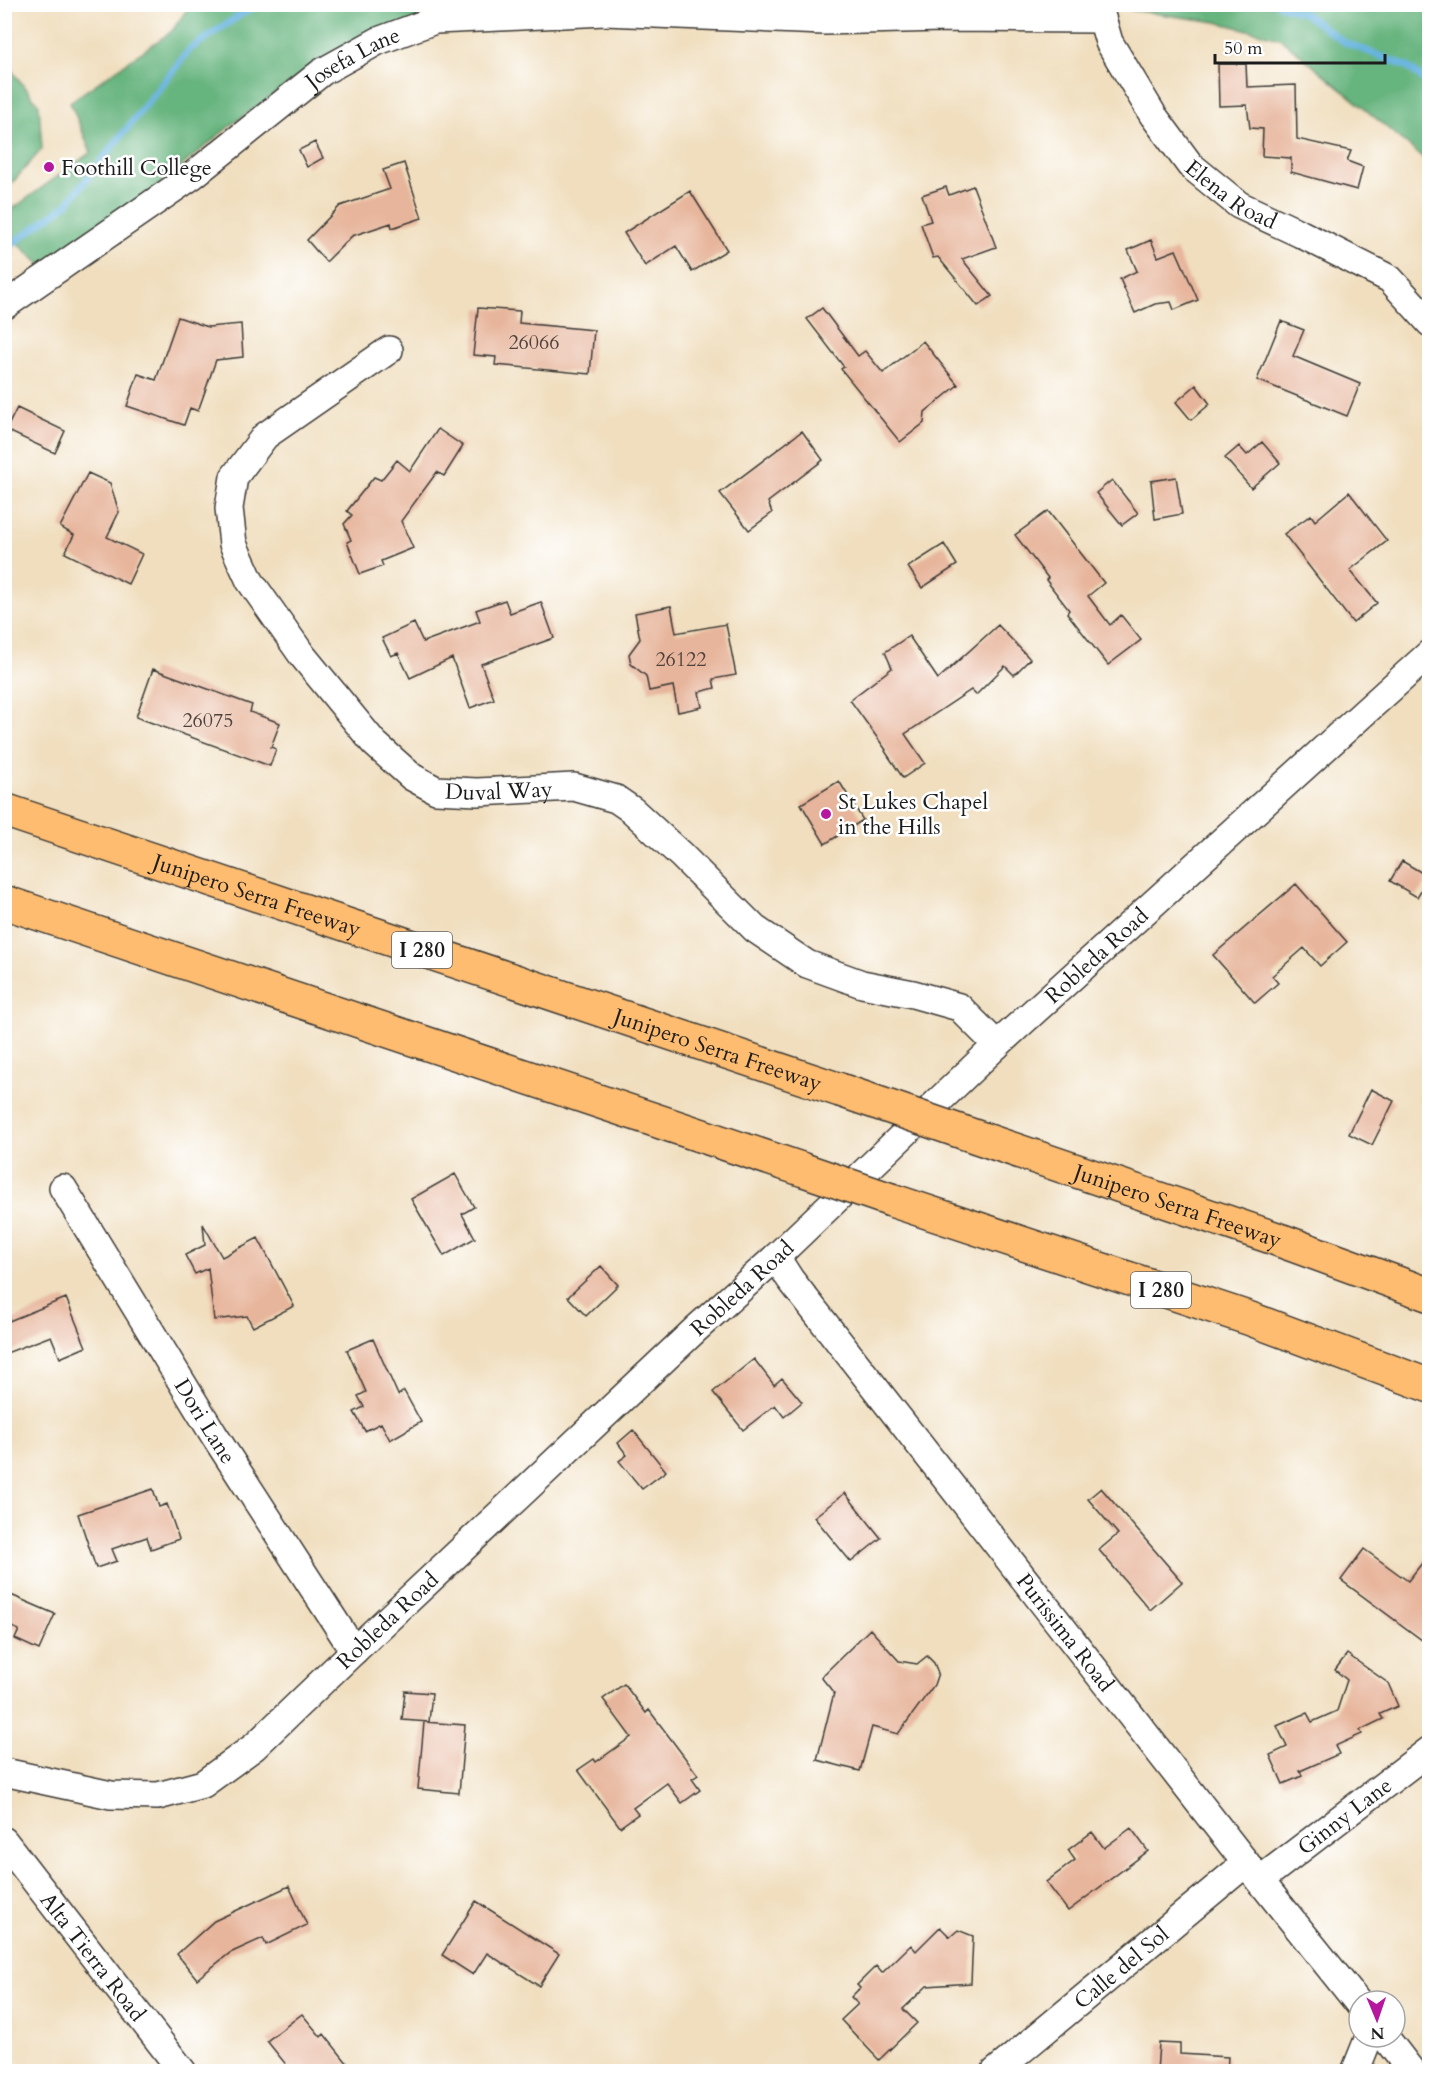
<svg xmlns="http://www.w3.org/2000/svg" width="1434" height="2076" font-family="Cardo,serif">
	<rect width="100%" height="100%" fill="#fff"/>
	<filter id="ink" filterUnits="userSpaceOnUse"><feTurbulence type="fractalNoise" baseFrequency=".0167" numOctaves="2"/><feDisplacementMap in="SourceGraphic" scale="12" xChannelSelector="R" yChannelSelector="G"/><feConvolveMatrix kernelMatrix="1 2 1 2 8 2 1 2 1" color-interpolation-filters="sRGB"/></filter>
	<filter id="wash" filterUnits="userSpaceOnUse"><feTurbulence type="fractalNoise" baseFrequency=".008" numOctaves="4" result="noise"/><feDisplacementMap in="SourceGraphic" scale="24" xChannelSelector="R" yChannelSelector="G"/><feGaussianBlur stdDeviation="1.35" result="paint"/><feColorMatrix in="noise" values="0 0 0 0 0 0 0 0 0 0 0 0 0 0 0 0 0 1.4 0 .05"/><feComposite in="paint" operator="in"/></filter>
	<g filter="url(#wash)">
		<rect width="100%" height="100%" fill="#f0debe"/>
		<path fill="#66b47e" stroke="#41684d" stroke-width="1.5" d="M190,5H465L334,51L230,126L108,227L42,266L5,231L4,215L91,152L70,102L172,31Z
			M1132,5H1429V163L1280,38L1216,22L1131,10Z
			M5,62L39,105L42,149L5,191Z"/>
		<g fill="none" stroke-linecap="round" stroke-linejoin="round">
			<path stroke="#66b3df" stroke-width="7" d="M1278,4L1305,14L1344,42L1408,67L1430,85
				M4,250L67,204L190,49L240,15L261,4"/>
		</g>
		<g id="blocks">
			<path fill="#e7b59b" d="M1218,64H1246L1247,87L1296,85L1297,139L1351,151L1347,161L1363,167L1357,190L1291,172V158L1262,156L1263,129L1250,128L1247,105L1219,106Z
				M315,142L323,158L307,167L299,150Z
				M404,163L422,218L392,228L391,223L352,236L326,262L307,240L340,206L390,189L383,170Z
				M973,186L996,247L962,259L992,296L978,306L938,257L933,258L921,224L931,221L922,195L946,187L949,195Z
				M690,191L727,250L692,272L676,246L645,266L624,233Z
				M1151,240L1158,257L1176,250L1198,300L1174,310L1171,302L1155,304L1135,313L1120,279L1137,271L1128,250Z
				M478,308L520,311L519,323L594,330L590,374L495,365L496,357L473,355Z
				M822,308L858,356L865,351L883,373L923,341L958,385L925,412L924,423L900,442L841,369L844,367L807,319Z
				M178,317L208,327L241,324L243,357L216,360L198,411L190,408L184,425L127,406L138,374L156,380Z
				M1281,321L1304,330L1293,356L1360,384L1347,416L1257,380Z
				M1196,385L1210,404L1191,420L1176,402Z
				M17,408L65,431L55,453L6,430Z
				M438,429L463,446L444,476L437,472L401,521L413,548L381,561L383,566L360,574L347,542L351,540L344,524L352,515L347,511L374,477L381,480L397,460L410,471Z
				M802,431L823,460L768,502L772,513L749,530L720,493Z
				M1262,442L1280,463L1251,488L1225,458L1239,446L1247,455Z
				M88,473L110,483L119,512L107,537L142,554L128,584L65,553L74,535L60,527Z
				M1176,477L1182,514L1155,519L1151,481Z
				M1112,480L1138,513L1122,525L1096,493Z
				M1349,492L1387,541L1350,570L1377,603L1353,623L1284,534L1311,515L1315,521Z
				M1048,511L1104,583L1088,596L1110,625L1121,615L1141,640L1108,665L1067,613L1069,610L1046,580L1048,578L1015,535Z
				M944,544L957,565L922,588L908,567Z
				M505,600L510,613L541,602L554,638L481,664L494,699L470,708L452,658L410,678L398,653L391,656L382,638L414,623L423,642L480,621L476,610Z
				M671,606L676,633L726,624L736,675L713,679L715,688L699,692L702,707L678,712L673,686L649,691L646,676L631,664L629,654L640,639L635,613Z
				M998,625L1030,659L1014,675L1005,666L976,695L971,690L905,734L925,763L903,778L885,751L886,750L850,700L892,668L885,652L909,636L938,679Z
				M153,669L252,705L250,712L280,723L271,747L276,749L270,766L136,717Z
				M839,781L863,820L825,844L801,804Z
				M1402,861L1429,877L1417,897L1390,881Z
				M1296,884L1347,942L1320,966L1304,948L1272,976L1278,983L1255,1003L1213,955Z
				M1371,1089L1394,1101L1372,1145L1349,1134Z
				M455,1174L474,1207L462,1214L475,1238L444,1256L411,1199Z
				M203,1224L222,1257L258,1238L294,1306L253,1327L247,1316L214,1320L208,1268L195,1274L185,1255L205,1245Z
				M601,1266L618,1285L586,1316L568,1297Z
				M66,1298L86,1347L60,1358L51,1336L4,1354V1323Z
				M373,1339L398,1395L404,1391L421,1422L390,1440L381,1423L365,1431L354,1412L364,1407L358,1396L366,1392L347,1350Z
				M754,1359L774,1385L782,1378L802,1402L784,1417L775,1405L743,1430L713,1392Z
				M633,1430L666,1471L642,1489L619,1461L627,1455L618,1443Z
				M1101,1488L1182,1582L1150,1610L1099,1550L1118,1534L1088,1499Z
				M153,1489L159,1507L167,1504L179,1539L151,1549L147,1537L112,1549L117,1561L96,1568L78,1514Z
				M845,1493L881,1538L851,1562L814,1517Z
				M1364,1549L1408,1581L1430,1553V1646L1341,1580Z
				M4,1592L55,1614L39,1650L15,1639L19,1630L4,1623Z
				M870,1629L899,1661L917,1664L927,1656L934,1663L938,1673L934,1685L898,1734L872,1727L860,1771L817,1760L834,1693L821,1677Z
				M1347,1654L1388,1683L1398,1706L1380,1714L1383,1719L1360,1730L1362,1734L1335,1746L1339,1754L1300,1771L1302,1776L1283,1784L1270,1755L1287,1747L1277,1726L1307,1713L1312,1722L1337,1711L1347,1680L1335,1670Z
				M624,1684L646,1713L649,1710L698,1775L692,1779L700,1790L682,1803L667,1783L633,1808L638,1814L620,1827L578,1770L594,1759L596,1762L631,1737L603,1699Z
				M405,1691L432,1693L429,1722L402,1720Z
				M424,1722L465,1725L459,1793L418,1789Z
				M1131,1828L1148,1851L1068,1911L1046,1882L1075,1860L1068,1850L1092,1832L1104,1848Z
				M289,1886L307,1925L266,1945L263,1938L230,1953L197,1979L177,1954L214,1921Z
				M476,1901L559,1954L539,1986L487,1953L473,1975L442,1955Z
				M940,1927L950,1937L958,1930L973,1936L971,1983L927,1986L903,2009L917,2023L879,2060L841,2020L858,2004L851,1997L860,1988L857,1985L876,1966L882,1973L911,1945L916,1951Z
				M302,2014L321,2037L324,2034L348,2064L338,2072H292L267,2041Z
				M1159,2043L1180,2044V2054L1228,2057L1227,2072H1157Z"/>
		</g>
	</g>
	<g filter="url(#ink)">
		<use href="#blocks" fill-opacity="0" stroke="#3c3934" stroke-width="1.5"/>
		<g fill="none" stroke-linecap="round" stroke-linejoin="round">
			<g stroke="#3c3934" stroke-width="30">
				<g id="minor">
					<path id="s1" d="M1098,4L1109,42L1153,115L1190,165L1239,205L1301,234L1390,279L1430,323"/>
					<path id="s2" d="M4,306L192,176L322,72L378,41L435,20L605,12L824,21L942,18L1102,19"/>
					<path id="s3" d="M389,350L265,436L234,477L229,508L233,544L250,581L302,655L374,743L412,777L436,790L477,792L574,787L616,799L632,810L681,855L755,929L807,964L862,984L913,994L959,1007L997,1045"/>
					<path id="s4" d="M63,1188L214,1435L354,1651"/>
					<path id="s5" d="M776,1257L790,1279L1246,1863L1359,2004"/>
					<path id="s6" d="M4,1772L111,1795L158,1796L203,1784L254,1747L354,1651L696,1329L776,1257L997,1045L1430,653"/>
					<path id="s7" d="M4,1841L183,2072"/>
					<path id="s8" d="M1260,1880L1430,1750"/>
					<path d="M1385,2037L1412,2072"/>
					<path id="s9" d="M995,2072L1246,1863"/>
					<path d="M1355,2072L1369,2037"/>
				</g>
			</g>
			<g stroke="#3c3934" stroke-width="36">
				<g id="highway">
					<path id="s10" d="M4,810L840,1090"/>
					<path d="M4,902L804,1170"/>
					<path id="s11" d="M965,1133L1274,1238L1430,1295"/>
					<path d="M891,1200L1248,1318L1430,1386"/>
				</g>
			</g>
			<use href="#minor" stroke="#fff" stroke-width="27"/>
			<use href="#highway" stroke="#febc70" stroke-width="33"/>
			<g stroke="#3c3934" stroke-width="36" stroke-linecap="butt">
				<path id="highway-bridge" d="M840,1090L965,1133
					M804,1170L891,1200"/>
			</g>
			<use href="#highway-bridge" stroke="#febc70" stroke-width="33"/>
		</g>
	</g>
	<g fill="#b5179e" stroke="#fff" stroke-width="2">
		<circle cx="49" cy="167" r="6"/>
		<circle cx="826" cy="814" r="6"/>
	</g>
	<g text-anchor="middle" stroke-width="5" stroke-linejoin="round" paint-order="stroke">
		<g font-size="20" fill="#4f423c">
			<text x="534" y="349">26066</text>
			<text x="681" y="666">26122</text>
			<text x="208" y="727">26075</text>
		</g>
		<g fill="#fff" stroke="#606060" stroke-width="1.5">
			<rect x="392" y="932" width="60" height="36" rx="4.5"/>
			<rect x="1131" y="1272" width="60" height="36" rx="4.5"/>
		</g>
		<g font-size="21" font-weight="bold" fill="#1c1c1c">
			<text x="422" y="957">I 280</text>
			<text x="1161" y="1297">I 280</text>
		</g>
		<g font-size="22" fill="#1c1c1c" stroke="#fff">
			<text dy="8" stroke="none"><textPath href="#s2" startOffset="429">Josefa Lane</textPath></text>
			<text dy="8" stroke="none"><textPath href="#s1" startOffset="238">Elena Road</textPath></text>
			<text dy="8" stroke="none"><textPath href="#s3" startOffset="656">Duval Way</textPath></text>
			<text dy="8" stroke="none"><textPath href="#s10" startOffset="267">Junipero Serra Freeway</textPath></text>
			<text dy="8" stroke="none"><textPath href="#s6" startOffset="1422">Robleda Road</textPath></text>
			<text dy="8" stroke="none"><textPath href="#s10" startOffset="753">Junipero Serra Freeway</textPath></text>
			<text dy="8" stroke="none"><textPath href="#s11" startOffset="225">Junipero Serra Freeway</textPath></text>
			<text dy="8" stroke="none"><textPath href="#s6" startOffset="936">Robleda Road</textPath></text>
			<text dy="8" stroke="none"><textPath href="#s4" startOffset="273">Dori Lane</textPath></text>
			<text dy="8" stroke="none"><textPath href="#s6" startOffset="450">Robleda Road</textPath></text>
			<text dy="8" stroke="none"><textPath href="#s5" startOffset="474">Purissima Road</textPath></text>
			<text dy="8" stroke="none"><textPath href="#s8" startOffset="106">Ginny Lane</textPath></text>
			<text dy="8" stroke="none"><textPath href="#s7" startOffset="146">Alta Tierra Road</textPath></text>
			<text dy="8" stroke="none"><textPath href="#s9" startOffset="164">Calle del Sol</textPath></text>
		</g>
		<g font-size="22" fill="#1c1c1c" stroke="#fff" text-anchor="start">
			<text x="61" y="175">Foothill College</text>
			<text x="838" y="809">St Lukes Chapel<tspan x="838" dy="25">in the Hills</tspan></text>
		</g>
	</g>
	<rect width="1434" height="2076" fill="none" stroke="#fff" stroke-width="24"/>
	<g transform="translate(1377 2019) rotate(178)"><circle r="28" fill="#ffffff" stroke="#a4a4a4" stroke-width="1.5"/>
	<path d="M0-4.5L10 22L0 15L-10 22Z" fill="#b5179e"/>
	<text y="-9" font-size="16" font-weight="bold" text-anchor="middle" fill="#1c1c1c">N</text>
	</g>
	<path d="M1215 54v9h170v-9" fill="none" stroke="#1c1c1c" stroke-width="3"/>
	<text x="1224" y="54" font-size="18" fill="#1c1c1c" stroke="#ffffff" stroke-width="4.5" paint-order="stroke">50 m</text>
</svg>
